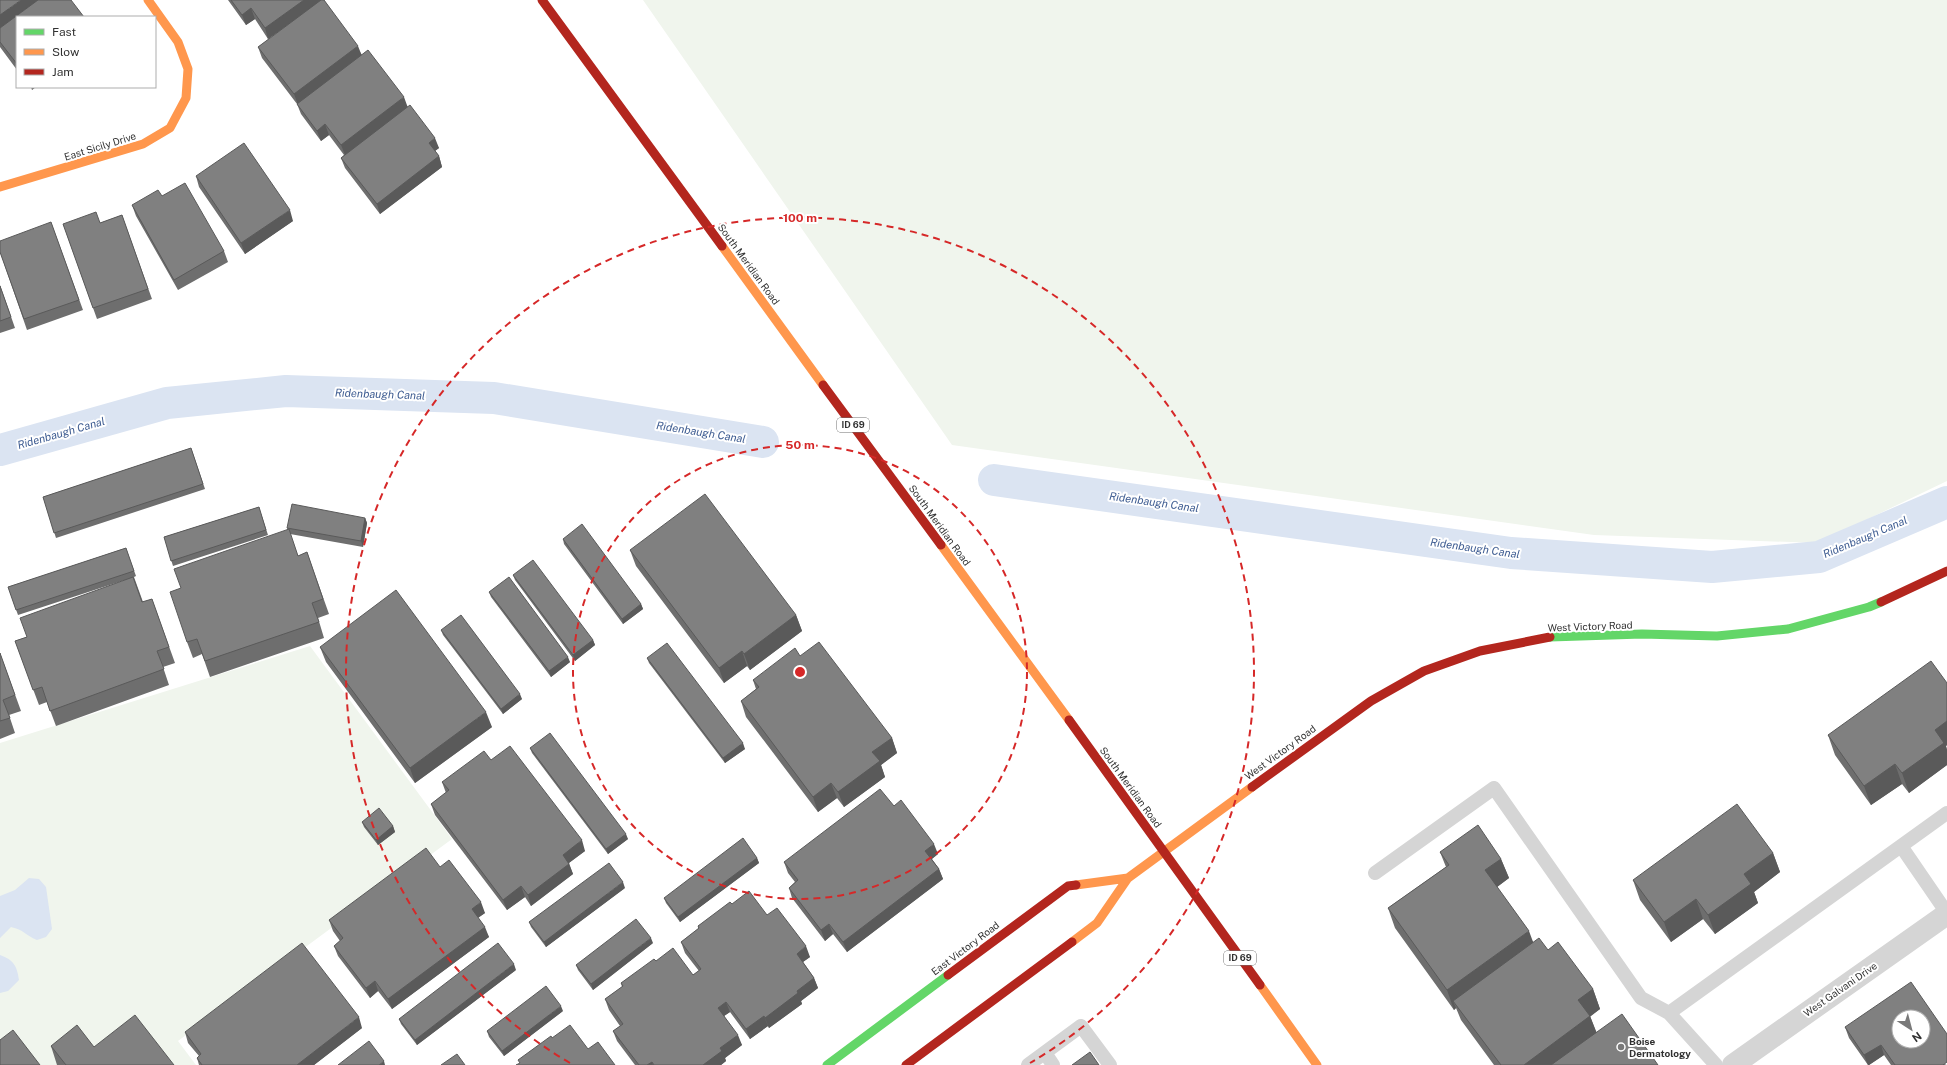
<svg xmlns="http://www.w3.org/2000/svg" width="1947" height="1065" font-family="'Public Sans',sans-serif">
	<rect width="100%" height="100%" fill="#fff"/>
	<path fill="#f0f5ed" d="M643,0H1947V481L1818,543L1594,535L952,445Z
		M310,646L452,839L178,1041L196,1065H0V743Z"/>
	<path fill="#dbe4f2" d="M29,878L39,879L46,887L52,929L46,937L37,940C25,935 24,930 11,927L0,938V896L15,890Z
		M0,955C14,960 17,966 19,980L8,991L0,993Z"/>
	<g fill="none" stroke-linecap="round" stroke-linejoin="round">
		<path stroke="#dbe4f2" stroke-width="32" d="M0,450L167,403L286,391L494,398L763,442
			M994,480L1511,553L1712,567L1819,557L1947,502"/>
		<path stroke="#d5d5d5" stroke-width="14" d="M1901,846L1947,913
			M1375,873L1494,788L1641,998L1669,1013L1716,1065
			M1669,1013L1947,813
			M1045,1053L1053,1065
			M1028,1065L1081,1026L1110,1065"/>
		<path stroke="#d5d5d5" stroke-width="22" d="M1733,1065L1947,914"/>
		<path stroke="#63d668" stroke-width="9" d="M1550,637L1642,634L1717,636L1788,629L1869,607L1881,602
			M827,1065L948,975"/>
		<path stroke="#ff974d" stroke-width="9" d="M0,187L143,144L170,128L186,98L188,69L178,42L148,0
			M722,246L823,385
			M941,545L1069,720
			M1076,885L1128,878
			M1072,942L1097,923L1128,878L1252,787
			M1260,985L1317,1065"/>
		<path stroke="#b3261e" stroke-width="9" d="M542,0L722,246
			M823,385L941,545
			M1881,602L1947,571
			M1069,720L1260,985
			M1252,787L1371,701L1424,671L1480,651L1550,637
			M948,975L1068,886L1076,885
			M906,1065L1072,942"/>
	</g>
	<path fill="#6e6e6e" d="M0,0L17,17V70L0,47Z
		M228,0H324L362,55L408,107L439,148L435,151L439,156L442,167L380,214L345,168L341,158L344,155L329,135L321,141L301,114L297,104L262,58L258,47L287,26L268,39L255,19L246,25Z
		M196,176L293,221L245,254L199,187Z
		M162,196L224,251L228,262L178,290L136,216L132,205Z
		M122,215L152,299L97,319L63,224L100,223Z
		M51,222L83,310L27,330L0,252Z
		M0,285L15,328L0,333Z
		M191,448L205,489L56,538L43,497Z
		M259,507L268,535L173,566L164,537Z
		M365,518L367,523L363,547L290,534L298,556L307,552L329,614L318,618L324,638L210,677L202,654L193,658L187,642L181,588L288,530L287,528Z
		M563,539L641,604L643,609L623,624L564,544Z
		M126,548L136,576L134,577L143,602L152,599L175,663L163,667L169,685L56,726L47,702L39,705L15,641L27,637L125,580L18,615L8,587Z
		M630,550L796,615L802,631L750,670L747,666L724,683L636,566Z
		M513,575L593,640L595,645L575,661L515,580Z
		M489,592L570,662L551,677L491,597Z
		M441,630L522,699L503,714L443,635Z
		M320,647L492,727L415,783L326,662Z
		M0,653L21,711L9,715L15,733L0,739Z
		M800,656L892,738L897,753L881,765L885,777L844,807L837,798L818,812L746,717L741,701L756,689L753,680Z
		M647,658L745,749L725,763L649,663Z
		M1947,683V745L1946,746L1947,750V765L1909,793L1902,784L1871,805L1835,755L1828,735Z
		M530,748L628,839L608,854L532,753Z
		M491,760L585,851L569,863L573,874L531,906L525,897L507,910L435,815L431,804L446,793L442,782Z
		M894,806L938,854L932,859L939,869L943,879L847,952L833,934L825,941L792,898L789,888L795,882L788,873L784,862Z
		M362,822L393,826L395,832L378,845L364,827Z
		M1440,852L1501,859L1509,878L1497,887L1533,942L1548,950L1593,989L1600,1009L1590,1016L1596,1032L1658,1065H1494L1461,1020L1456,1008L1454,1010L1395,928L1388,908L1446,867Z
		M1773,853L1780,872L1754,892L1758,903L1715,934L1703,919L1671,942L1640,900L1633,880Z
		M757,858L759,863L680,922L666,903L664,898Z
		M440,867L485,913L478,918L489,937L392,1009L378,991L370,998L338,956L334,946L340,941L333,931L329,920Z
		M625,888L546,947L531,927L529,922Z
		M732,904L767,915L810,957L803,962L814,978L818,988L801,1001L802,1004L769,1028L768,1026L750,1039L730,1012L724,1016L742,1045L725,1058L726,1061L721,1065H635L617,1041L613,1031L620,1026L609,1010L605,999L622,987L621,983L656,961L693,975L699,971L685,953L681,942L698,929V926Z
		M653,943L593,990L578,970L576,965Z
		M516,970L417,1045L401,1024L399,1019Z
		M563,1011L504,1056L489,1037L487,1031Z
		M1845,1027L1947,1065H1891L1884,1055L1869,1065H1868L1849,1038Z
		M362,1028L314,1065H199L197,1058L199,1056L188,1043L185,1032Z
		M51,1046L94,1047L174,1065H57Z"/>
	<path fill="#5a5a5a" d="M21,0H39L0,28V15Z
		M304,0H322L268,39L265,28Z
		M251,8L255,19L246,25L242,15Z
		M358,46L362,56L298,105L294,94Z
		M31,87H36L32,90Z
		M404,97L408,108L345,155L341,145Z
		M325,124L329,135L321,141L317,131Z
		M435,138L439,148L432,153L429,143Z
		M439,156L442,167L380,214L377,204Z
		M290,210L293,221L245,254L241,243Z
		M365,518L367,523L363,547L361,541Z
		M641,604L643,609L623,624L622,619Z
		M796,615L802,631L750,670L744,654Z
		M593,640L595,645L575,661L573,655Z
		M742,651L747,666L724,683L719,668Z
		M568,657L570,662L551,677L549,671Z
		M520,694L522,699L503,714L501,709Z
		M486,712L492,727L415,783L410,768Z
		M1947,721V745L1946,746L1947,750V765L1909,793L1902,773L1935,730Z
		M892,738L897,753L881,765L885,777L844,807L838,792L872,752Z
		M743,743L745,749L725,763L723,758Z
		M1895,764L1902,784L1871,805L1864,786Z
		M831,783L837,798L818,812L813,797Z
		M393,826L395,832L378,845L376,840Z
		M626,834L628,839L608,854L606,849Z
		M582,840L585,851L566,865L563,855Z
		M934,844L938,854L929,861L925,851Z
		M1773,853L1780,872L1754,892L1758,903L1715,934L1708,915L1744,874Z
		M757,858L759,863L680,922L678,917Z
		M1501,859L1509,878L1493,890L1485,870Z
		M569,864L573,874L531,906L528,895Z
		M939,869L943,879L847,952L843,942Z
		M623,882L625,888L546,947L544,942Z
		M521,886L525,897L507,910L503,900Z
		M1696,899L1703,919L1671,942L1664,922Z
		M481,902L485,913L476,919L472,909Z
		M829,924L833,934L825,941L821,930Z
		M485,927L489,937L392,1009L388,999Z
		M1529,931L1536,950L1453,1001L1456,1008L1454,1010L1447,990Z
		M651,938L653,943L593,990L591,984Z
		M806,946L810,957L800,964L797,954Z
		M514,964L516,970L417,1045L415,1040Z
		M814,978L818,988L801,1001L802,1004L769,1028L765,1018L797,991Z
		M375,981L378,991L370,998L366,988Z
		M1593,989L1600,1009L1586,1020L1578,1000Z
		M726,1002L730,1012L721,1018L718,1008Z
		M561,1006L563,1011L504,1056L502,1051Z
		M764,1016L768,1026L750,1039L746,1029Z
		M1590,1016L1598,1036L1558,1065H1524Z
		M359,1017L362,1028L314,1065H297Z
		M738,1035L742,1045L725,1058L726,1061L721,1065H703L720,1048Z
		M1881,1045L1884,1055L1869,1065H1868L1864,1055Z
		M384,1061L385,1065H379Z
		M652,1062L653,1065H647Z"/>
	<path fill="#808080" stroke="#5a5a5a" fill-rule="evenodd" d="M0,0H21L0,15Z
		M38,0H71L84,17H17V64L0,42V28Z
		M231,0H304L265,28L251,8L242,15Z
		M321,0H324L358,46L294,94L258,47Z
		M368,50L404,97L341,145L325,124L317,131L297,104Z
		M410,105L435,138L429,143L439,156L377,204L341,158Z
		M244,143L290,210L241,243L196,176Z
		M185,183L224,251L174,280L132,205L158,190L162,196Z
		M96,212L100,223L122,215L148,289L93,308L63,224Z
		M51,222L79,300L24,319L0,252V241Z
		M0,286L11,317L0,321Z
		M191,448L203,484L54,533L43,497Z
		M705,494L796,615L744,654L742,651L719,668L630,550Z
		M292,504L365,518L361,541L287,528Z
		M259,507L266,530L171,561L164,537Z
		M582,524L641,604L622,619L563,539Z
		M289,529L298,556L307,552L323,599L312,603L319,622L205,661L197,639L187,642L170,592L181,588L174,569Z
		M126,548L134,571L16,610L8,587Z
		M533,560L593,640L573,655L513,575Z
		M133,577L142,602L152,599L169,647L157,651L164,669L50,711L42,687L33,690L15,641L27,637L20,618Z
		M509,577L568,657L549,671L489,592Z
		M396,590L486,712L410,768L320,647Z
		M461,615L520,694L501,709L441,630Z
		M819,642L892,738L872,752L880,761L838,792L831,783L813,797L741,701L759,687L753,680L795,648L800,656Z
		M667,643L743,743L723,758L647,658Z
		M0,653L15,695L3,700L10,718L0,721Z
		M1931,661L1947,683V721L1935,730L1944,743L1902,773L1895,764L1864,786L1828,735Z
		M550,733L626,834L606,849L530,748Z
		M510,746L582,840L563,855L569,864L528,895L521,886L503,900L431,804L449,790L442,782L484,751L491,760Z
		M880,789L894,806L901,800L934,844L925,851L939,869L843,942L829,924L821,930L789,888L798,880L784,862Z
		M1737,804L1773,853L1744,874L1751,884L1708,915L1696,899L1664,922L1633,880Z
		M379,808L393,826L376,840L362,822Z
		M1478,825L1501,859L1485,870L1529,931L1447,990L1388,908L1449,865L1440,852Z
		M743,838L757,858L678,917L664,898Z
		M426,848L440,867L449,860L481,902L472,909L485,927L388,999L375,981L366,988L334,946L343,938L329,920Z
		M609,863L623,882L544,942L529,922Z
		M749,891L767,915L777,908L806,946L797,954L814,978L797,991L798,993L765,1018L764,1016L746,1029L726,1002L718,1008L738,1035L720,1048L722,1051L703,1065H654L652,1062L647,1065H639L613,1031L623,1024L605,999L623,986L621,983L654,959L656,961L673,948L693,975L701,969L681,942L699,928L698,926L730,902L732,904Z
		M636,919L651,938L591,984L576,965Z
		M1539,938L1548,950L1558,942L1593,989L1578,1000L1590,1016L1524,1065H1501L1453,1001Z
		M302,943L359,1017L297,1065H202L197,1058L201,1054L185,1032Z
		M498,943L514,964L415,1040L399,1019Z
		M1911,982L1947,1034V1062L1943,1065H1895L1881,1045L1864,1055L1845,1027ZM1899,1017H1923V1041H1899Z
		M546,986L561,1006L502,1051L487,1031Z
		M1622,1014L1658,1065H1551Z
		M135,1015L174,1065H66L51,1046L77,1025L94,1047Z
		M570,1025L588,1049L598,1042L615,1065H516L520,1063L518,1060L551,1036L552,1038Z
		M13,1030L40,1065H0V1040Z
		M369,1041L384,1061L379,1065H338Z
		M1090,1052L1099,1065H1072Z
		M457,1054L465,1065H441Z"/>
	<g fill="none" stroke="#d62828" stroke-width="2" stroke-dasharray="7 5">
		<circle cx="800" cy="672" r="227"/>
		<path d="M570 1063A454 454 0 1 1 1030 1063"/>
	</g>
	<circle fill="#797979" stroke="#fff" stroke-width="1.5" cx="1621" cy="1047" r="4"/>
	<g text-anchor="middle" stroke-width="4" stroke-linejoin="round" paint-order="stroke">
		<g fill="#fff" stroke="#6f6f6f" stroke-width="1">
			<rect x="837" y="418" width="32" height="14" rx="3"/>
			<rect x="1224" y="951" width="32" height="14" rx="3"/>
		</g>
		<g font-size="9" font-weight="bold" fill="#313131">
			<text x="853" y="428">ID 69</text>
			<text x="1240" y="961">ID 69</text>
		</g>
		<g font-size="10" fill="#313131" stroke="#fff">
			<text transform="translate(100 146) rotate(-17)" y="4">East Sicily Drive</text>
			<text transform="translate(749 264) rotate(54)" y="4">South Meridian Road</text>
			<text transform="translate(940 525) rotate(54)" y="4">South Meridian Road</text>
			<text transform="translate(1590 626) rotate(-2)" y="4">West Victory Road</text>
			<text transform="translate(1280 752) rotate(-36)" y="4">West Victory Road</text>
			<text transform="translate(1131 787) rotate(54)" y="4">South Meridian Road</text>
			<text transform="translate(965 948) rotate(-37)" y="4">East Victory Road</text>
			<text transform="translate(1840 989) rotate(-35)" y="4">West Galvani Drive</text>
		</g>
		<g font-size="10" font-weight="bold" fill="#313131" stroke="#fff" text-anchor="start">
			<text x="1629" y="1045">Boise<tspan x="1629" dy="12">Dermatology</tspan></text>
		</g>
		<g font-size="11" font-style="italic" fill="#3f5d92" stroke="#fff">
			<text transform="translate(380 394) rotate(2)" y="4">Ridenbaugh Canal</text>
			<text transform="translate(701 432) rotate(9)" y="4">Ridenbaugh Canal</text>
			<text transform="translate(61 433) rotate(-16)" y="4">Ridenbaugh Canal</text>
			<text transform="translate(1154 502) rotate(8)" y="4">Ridenbaugh Canal</text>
			<text transform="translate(1865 537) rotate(-23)" y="4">Ridenbaugh Canal</text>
			<text transform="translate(1475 548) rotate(8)" y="4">Ridenbaugh Canal</text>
		</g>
	</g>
	<circle cx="800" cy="672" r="6" fill="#d62828" stroke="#fff" stroke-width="2"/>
	<g font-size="12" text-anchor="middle" font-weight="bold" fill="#d62828" stroke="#fff" stroke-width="4" stroke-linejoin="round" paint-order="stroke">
		<text x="800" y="222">100 m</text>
		<text x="800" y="449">50 m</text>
	</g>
	<rect x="16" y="16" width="140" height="72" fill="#ffffff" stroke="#adadad"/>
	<rect x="24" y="29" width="20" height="6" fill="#63d668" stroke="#adadad"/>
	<text x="52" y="36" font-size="12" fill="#313131">Fast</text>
	<rect x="24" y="49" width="20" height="6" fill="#ff974d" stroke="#adadad"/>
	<text x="52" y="56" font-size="12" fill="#313131">Slow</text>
	<rect x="24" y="69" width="20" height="6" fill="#b3261e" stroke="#adadad"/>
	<text x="52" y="76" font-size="12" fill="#313131">Jam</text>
	<g transform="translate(1911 1029) rotate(144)"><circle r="19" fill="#ffffff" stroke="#adadad"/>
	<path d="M0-3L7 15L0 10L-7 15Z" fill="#797979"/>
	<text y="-6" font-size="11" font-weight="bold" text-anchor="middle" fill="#313131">N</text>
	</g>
</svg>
